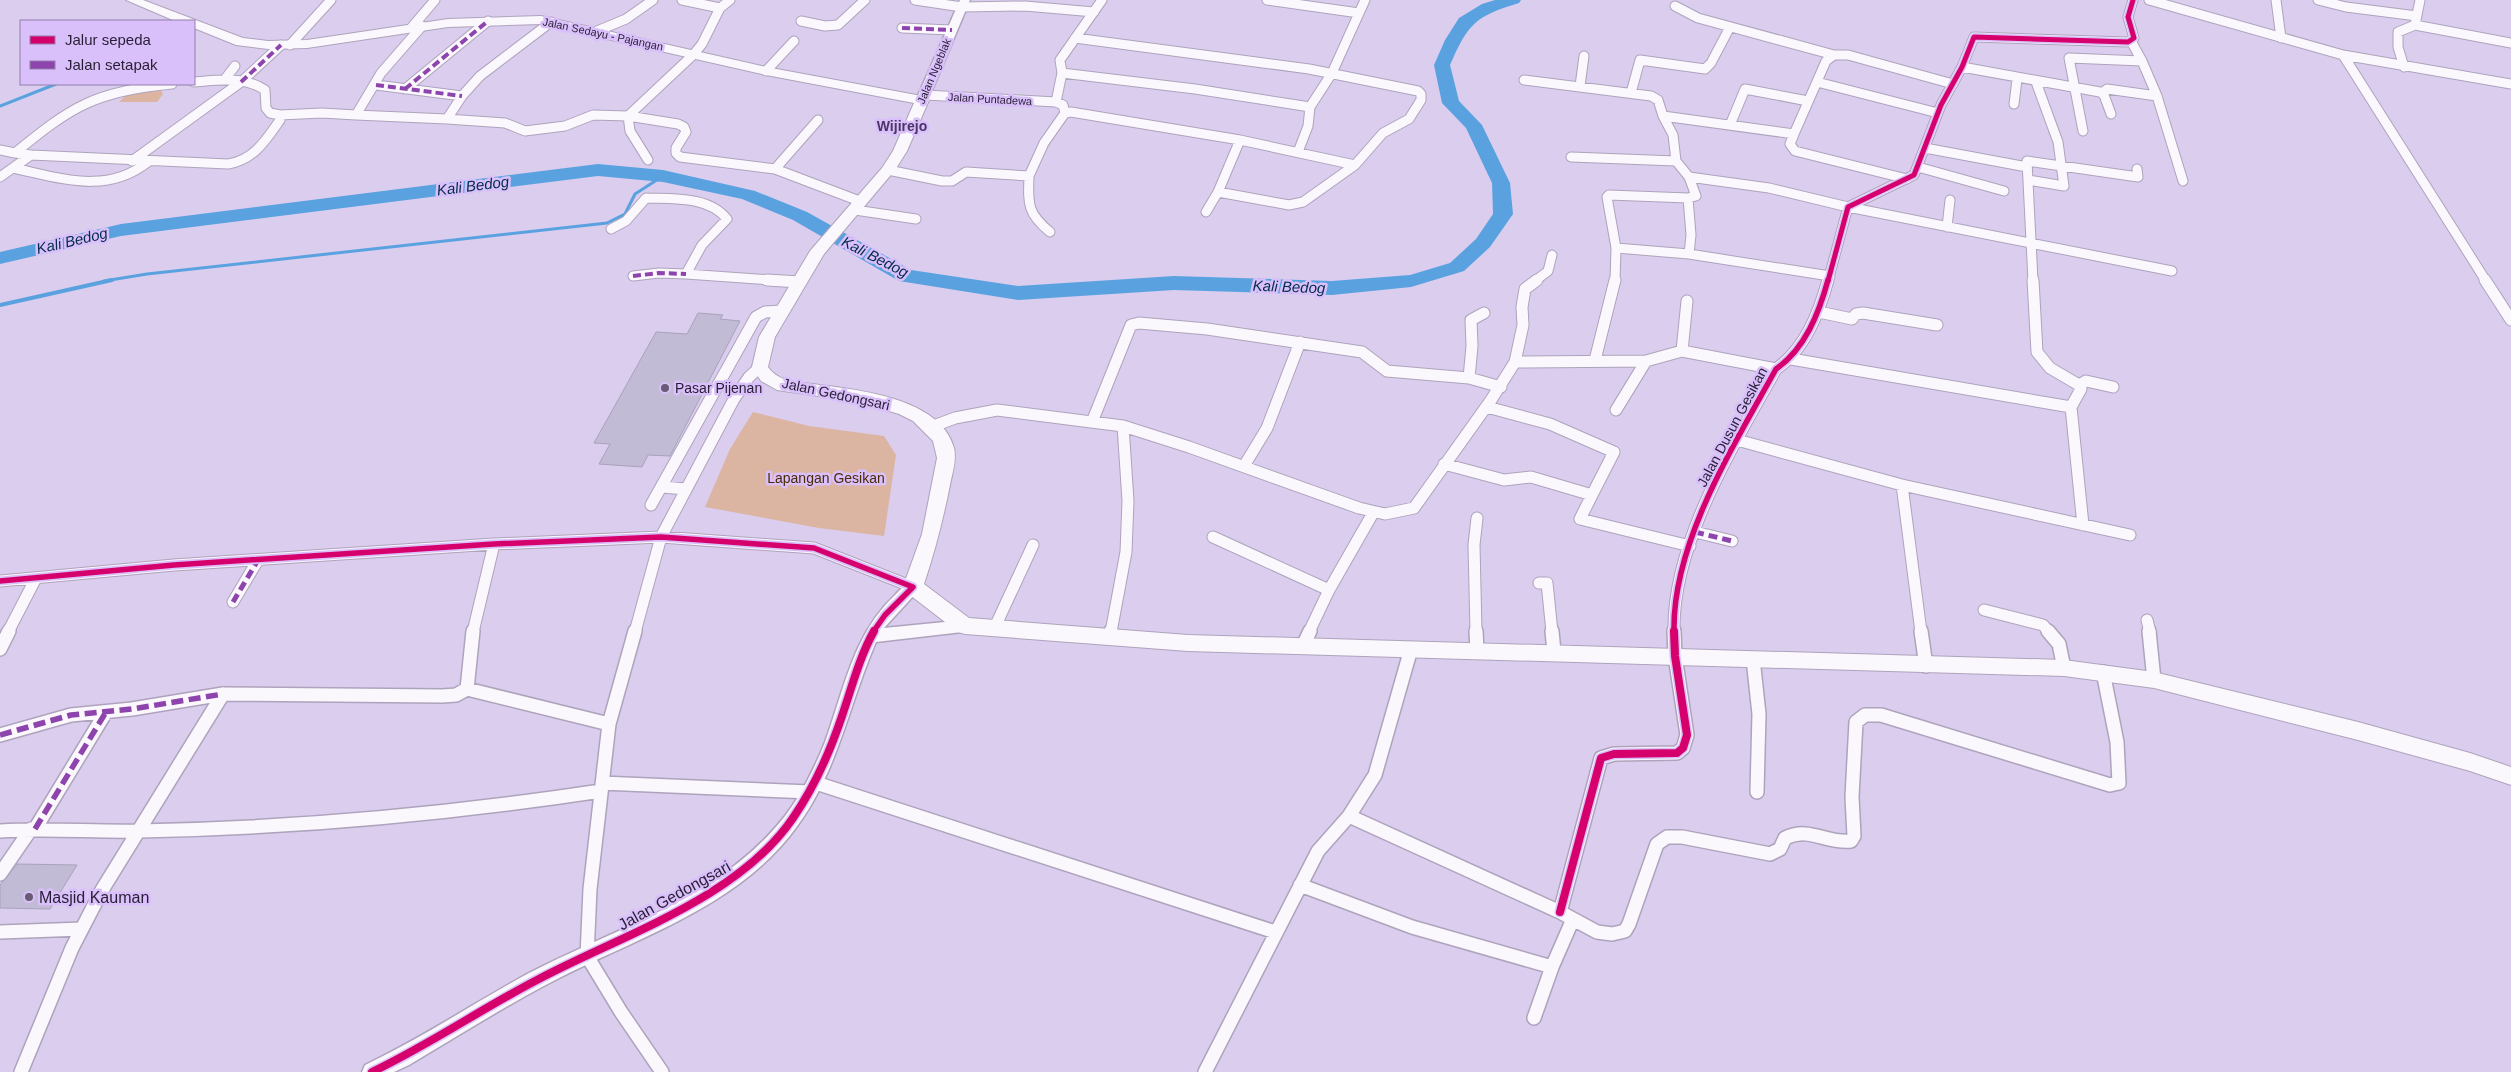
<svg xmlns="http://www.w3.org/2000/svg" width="2511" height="1072" font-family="Arial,sans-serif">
	<rect width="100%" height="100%" fill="#dbcdee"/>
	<path fill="#dcb4a2" d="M132,89H160L163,94L157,102H119Z
		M753,412L809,426L884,436L896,455L884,536L819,528L705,507L730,449Z"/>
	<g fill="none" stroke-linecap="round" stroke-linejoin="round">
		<path stroke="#5aa2df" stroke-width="3" d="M0,106L56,84
			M104,281L147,274L607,223L625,214L635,194L663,176"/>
		<path stroke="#5aa2df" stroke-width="4" d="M0,305L112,280"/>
		<path fill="#5aa2df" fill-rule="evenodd" d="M1495,0H1521L1519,3C1475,16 1468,24 1450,65L1459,101L1482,125L1510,183L1513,214L1490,247L1464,271L1411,287L1332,295L1174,290L1018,300L899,281L793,220L742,199L663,182L598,176L121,236L0,264V252L121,224L598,164L663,170L755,191L807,212L911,270L1018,286L1174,276L1332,281L1410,275L1450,263L1476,239L1493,214L1492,183L1466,128L1442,103L1434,65L1445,40L1459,18L1482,4Z"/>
	</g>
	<path fill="#c1bbd5" stroke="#a8a2bb" d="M698,313L723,315L720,319L740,321L670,456L648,455L642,467L599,464L610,444L594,443L656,332L687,334Z
		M17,864L77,865L50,909L0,908V885Z"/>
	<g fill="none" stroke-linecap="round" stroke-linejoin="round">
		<g stroke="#aea3bc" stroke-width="11">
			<path id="minor-far2" d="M682,0L720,8L730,0
				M915,0L962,7L1025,6L1094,12
				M1267,0L1359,13
				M2149,0L2343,55L2511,84
				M2276,0L2281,38
				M2318,0L2346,7L2417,16
				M1675,6L1698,18L1834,55
				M801,21L825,26L838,25L865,0
				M2415,25L2511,43
				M422,26L381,73L356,115L447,119L462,96L480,76L551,22
				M412,27L435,0
				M902,28L952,30
				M597,31L626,19L653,0
				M1075,38L1309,69L1418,91L1421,94V100L1409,119L1383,133L1355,165L1303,202L1289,205L1218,192
				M290,45L331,0
				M2343,55L2486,281
				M2142,61L2157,96L2183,181
				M1962,67L2100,92L2104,95L2111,114
				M2404,67L2398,47V32L2415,25L2420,0
				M766,71L794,41
				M1062,73L1195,89L1310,107L1332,73L1365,0
				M225,79L235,66
				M1524,80L1651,96L1658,100L1663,116L1794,134L1790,144L1795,151L1907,179
				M1817,82L1938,113
				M376,85L462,96
				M1580,86L1584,56
				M405,89L488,21
				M1631,93L1640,60L1705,69L1711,63L1730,27
				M2102,93L2107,89L2157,96
				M925,95L1056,102L1063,105L1065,113
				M1056,102L1062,73L1060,60L1102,0
				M2014,104L2017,79
				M280,115L322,113L356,115
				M1663,116L1673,135L1676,161L1689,177L1769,188L1848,207L2172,271
				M447,119L505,123L525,131L565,126L593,115L628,116L678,124L684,127L686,132L676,148V153L680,157L775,169L862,202
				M1730,125L1745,89L1808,101
				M2083,131L2069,58L2142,61L2131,41
				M1794,134L1826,61L1834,55H1848L1953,84
				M1925,148L2027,167
				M0,150L15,153
				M1298,152L1308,126L1310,107
				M31,155L228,164C254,160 266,140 280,120V115L270,113L266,108L265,90C244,76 218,80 194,82
				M1571,157L1676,161
				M648,160L630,131L628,116L693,55L702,44L720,8
				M132,161L241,82L281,45
				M1918,167L2004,191
				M13,168C61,178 106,195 148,162
				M775,169L818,120
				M888,170L942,181H952L966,172L1029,176L1044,143L1065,113L1071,112L1240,140L1355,165
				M1029,176C1028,204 1027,213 1050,232
				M0,177L31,155L15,153C72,106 96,91 172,84
				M2028,180L2064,186L2058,142L2036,82
				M1688,198L1696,196L1689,177
				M855,210L916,219
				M1206,212L1218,192L1240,140
				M1947,227L1950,200
				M611,229L626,221L646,198C673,199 709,196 727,219L702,245L686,274L785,281
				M1616,248L1689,254
				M633,276L659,273L686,274
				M1535,281L1548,271L1552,255
				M1615,281L1616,248L1607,197L1609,195L1688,198L1691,235L1689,254L1830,276
				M1828,281L1848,207L1914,175L1941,105L1962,67L1974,37L2128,42L2134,38L2128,17L2133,0
				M2033,281L2027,161L2138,177L2137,169"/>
		</g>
		<g stroke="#aea3bc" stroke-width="13">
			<path id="minor-far1" d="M767,280L800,282
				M2033,280L2037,352L2050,368L2079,385
				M2485,280L2511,320
				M1819,312L1852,319L1856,314L1863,313L1937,325
				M1682,351L1687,301
				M1791,359L2071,407
				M1595,360L1615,280
				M1515,362L1523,325L1522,307L1525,289L1537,280
				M1469,378L1472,346L1471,320L1484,313
				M1616,410L1646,361
				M1092,422L1131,325L1139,323L1207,329L1362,352L1387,371L1469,378L1501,387
				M931,427L955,418L997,410L1123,426L1189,447L1359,508L1385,514L1414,508L1491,400L1515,362L1646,361L1682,351L1776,369
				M1737,440L1902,485L2130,535
				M1444,464L1504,480L1531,477L1592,495L1614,452L1550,424L1487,407
				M1244,466L1267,428L1300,342
				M1902,485L1921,632
				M662,487L686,489
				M1592,495L1580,519L1690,546
				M651,505L756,317L765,312L783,311
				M2083,525L2071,407L2081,389L2079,385L2086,381L2113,387
				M1695,532L1732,541
				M1213,537L1329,590
				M0,581L174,565L494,544L661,537L814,548L913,587
				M1539,583H1547L1552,632
				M233,602L258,560
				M1984,610L2043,625L2049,632
				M2147,620L2150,632
				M994,629L1033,545
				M8,632L36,578
				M473,632L494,544
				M635,632L661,537L734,399L749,377L760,367
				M1111,632L1126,552L1128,501L1123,426
				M1309,632L1329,590L1373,513
				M1476,632L1474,545L1477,518
				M1674,632C1672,543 1734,445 1776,369C1805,349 1819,313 1828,280"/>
		</g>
		<g stroke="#aea3bc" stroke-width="16">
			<path id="minor" d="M473,631L467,689L609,724
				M635,631L609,724L590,889L587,956L621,1012L662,1072
				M1476,631L1477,651
				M1552,631L1554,652
				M1921,631L1926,666
				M2048,631L2059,644L2064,668
				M2149,631L2154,680
				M1110,638L1111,631
				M1303,646L1310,631
				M0,649L9,631
				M1753,659L1759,714L1757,792
				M0,735L71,715L132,709L223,694L442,696L456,695L467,689
				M602,783L810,792
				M816,783L1275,932
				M1349,816L1560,912L1597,932L1612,934L1625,931L1629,924L1657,844L1667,837H1682L1770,854L1780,849L1785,838C1810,826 1826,844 1851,841L1854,836L1852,797L1856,722L1865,715H1881L2110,785L2119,783L2117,742L2103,672
				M35,829L106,712
				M0,831C47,828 93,832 140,831C294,828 449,814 601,791
				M0,874L31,829
				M1300,885L1412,927L1552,967L1573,919
				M1560,912L1601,758L1614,754L1677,753L1683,748L1687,735L1675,656L1674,631
				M0,932L82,929
				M1534,1018L1552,967
				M21,1072L72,948L102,890L223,694
				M1205,1072L1318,851L1349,816L1375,775L1411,649"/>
		</g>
		<g stroke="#aea3bc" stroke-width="3">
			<path id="tertiary" d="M913,581L918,583L921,587L918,591L884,628L965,620L971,621L973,626L971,631L876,642C849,704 838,770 798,825C738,910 630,939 542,987C497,1011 453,1039 409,1065L394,1072H362L365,1065C422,1038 474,1003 529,973C618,927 721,898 785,816C802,794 815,767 825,742C844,690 853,634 895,595C901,589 906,583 913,581Z"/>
		</g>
		<g stroke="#aea3bc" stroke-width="3">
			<path id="secondary" d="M960,0H970L928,100L922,104L918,103L916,100Z"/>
		</g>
		<g stroke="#aea3bc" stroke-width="2">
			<path id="primary" d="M126,0H143L243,38L268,41L307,40L448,19L541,16L766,67L927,97L929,100L907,151L895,170L824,254L775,337L768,367C780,384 802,382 820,385C861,390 941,399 954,448C957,460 952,474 950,485C943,520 935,551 924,584L969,618L1188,635L2064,660L2154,672L2358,722L2470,753L2511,767V785L2470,771L2358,740L2154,688L2064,676L1188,651L965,634L958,632L906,592L903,587L922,534L937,458L933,441L913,421L899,414L859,402L777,390L761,381L752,367L759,337L810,251L882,168L893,151L914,103L766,75L541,24L448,27L307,48L268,49L236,45L194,28V21H175Z"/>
		</g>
		<use href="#minor-far2" stroke="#faf8fc" stroke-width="9"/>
		<use href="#minor-far1" stroke="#faf8fc" stroke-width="11"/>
		<use href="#minor" stroke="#faf8fc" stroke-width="13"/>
		<use href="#tertiary" fill="#faf8fc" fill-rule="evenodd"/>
		<use href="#secondary" fill="#faf8fc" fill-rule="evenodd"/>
		<use href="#primary" fill="#faf8fc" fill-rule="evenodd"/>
		<path stroke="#8e44ad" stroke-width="4" stroke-dasharray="8 4" stroke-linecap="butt" d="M902,28L952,30
			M241,82L281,45
			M376,85L462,96
			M405,89L488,21
			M633,276L659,273L686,274"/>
		<path stroke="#8e44ad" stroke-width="5" stroke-dasharray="9 5" stroke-linecap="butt" d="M1695,532L1732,541
			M233,602L258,560"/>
		<path stroke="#8e44ad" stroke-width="5.5" stroke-dasharray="12 5.5" stroke-linecap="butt" d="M0,735L71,715L132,709L223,694
			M35,829L106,712"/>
		<g stroke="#dac0fb" stroke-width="8">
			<path id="cycleway-far2" d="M1828,281L1848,207L1914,175L1941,105L1962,67L1974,37L2128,42L2134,38L2128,17L2133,0"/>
		</g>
		<g stroke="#dac0fb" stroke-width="9">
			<path id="cycleway-far1" d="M0,581L174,565L494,544L661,537L814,548L913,587L885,615L873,632
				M1674,632C1672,543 1734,445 1776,369C1805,349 1819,313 1828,280"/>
		</g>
		<g stroke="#dac0fb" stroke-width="11">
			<path id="cycleway" d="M1560,912L1601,758L1614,754L1677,753L1683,748L1687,735L1675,656L1674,631
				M372,1072C429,1045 481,1009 537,980C621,935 738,899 793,818C815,786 830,752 842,716C852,687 859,658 874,631"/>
		</g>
		<use href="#cycleway-far2" stroke="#d6006c" stroke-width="5"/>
		<use href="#cycleway-far1" stroke="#d6006c" stroke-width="5.5"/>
		<use href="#cycleway" stroke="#d6006c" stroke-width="8"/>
	</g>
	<g fill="#675b75" stroke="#dac0fb" stroke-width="2">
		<circle cx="665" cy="388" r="5"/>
		<circle cx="29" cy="897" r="5"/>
	</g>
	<g text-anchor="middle" stroke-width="5" stroke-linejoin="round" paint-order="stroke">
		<g font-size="11" fill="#281e34" stroke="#dac0fb">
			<text transform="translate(603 34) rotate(12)" y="4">Jalan Sedayu - Pajangan</text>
			<text transform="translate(934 71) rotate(-67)" y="4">Jalan Ngeblak</text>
			<text transform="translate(990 99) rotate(3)" y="4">Jalan Puntadewa</text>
		</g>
		<g font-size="14" font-weight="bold" fill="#4c3566" stroke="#dac0fb">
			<text x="902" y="131">Wijirejo</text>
		</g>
		<g font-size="14" fill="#281e34" stroke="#dac0fb" text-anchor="start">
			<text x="675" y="393">Pasar Pijenan</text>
		</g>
		<g font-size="14" fill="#281e34" stroke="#dac0fb">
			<text transform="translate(836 394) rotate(12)" y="5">Jalan Gedongsari</text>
			<text transform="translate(1732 427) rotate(-62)" y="5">Jalan Dusun Gesikan</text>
		</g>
		<g font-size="14" fill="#4b2a03" stroke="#dac0fb">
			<text x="826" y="483">Lapangan Gesikan</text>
		</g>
		<g font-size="15" font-style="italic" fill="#012c49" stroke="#dac0fb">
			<text transform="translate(473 186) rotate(-7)" y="5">Kali Bedog</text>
			<text transform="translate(72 241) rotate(-13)" y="5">Kali Bedog</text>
			<text transform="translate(875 257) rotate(27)" y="5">Kali Bedog</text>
			<text transform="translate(1289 287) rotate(2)" y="5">Kali Bedog</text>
		</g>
		<g font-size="16" fill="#281e34" stroke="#dac0fb">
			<text transform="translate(674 895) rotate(-29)" y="6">Jalan Gedongsari</text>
		</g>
		<g font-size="16" fill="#281e34" stroke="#dac0fb" text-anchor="start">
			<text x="39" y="903">Masjid Kauman</text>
		</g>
	</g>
	<rect x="20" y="20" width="175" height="65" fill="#dac0fb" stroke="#937fab"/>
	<rect x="30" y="36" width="25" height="8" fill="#d6006c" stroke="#937fab"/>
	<text x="65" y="45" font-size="15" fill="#281e34">Jalur sepeda</text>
	<rect x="30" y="61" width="25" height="8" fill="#8e44ad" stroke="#937fab"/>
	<text x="65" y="70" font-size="15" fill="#281e34">Jalan setapak</text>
</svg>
